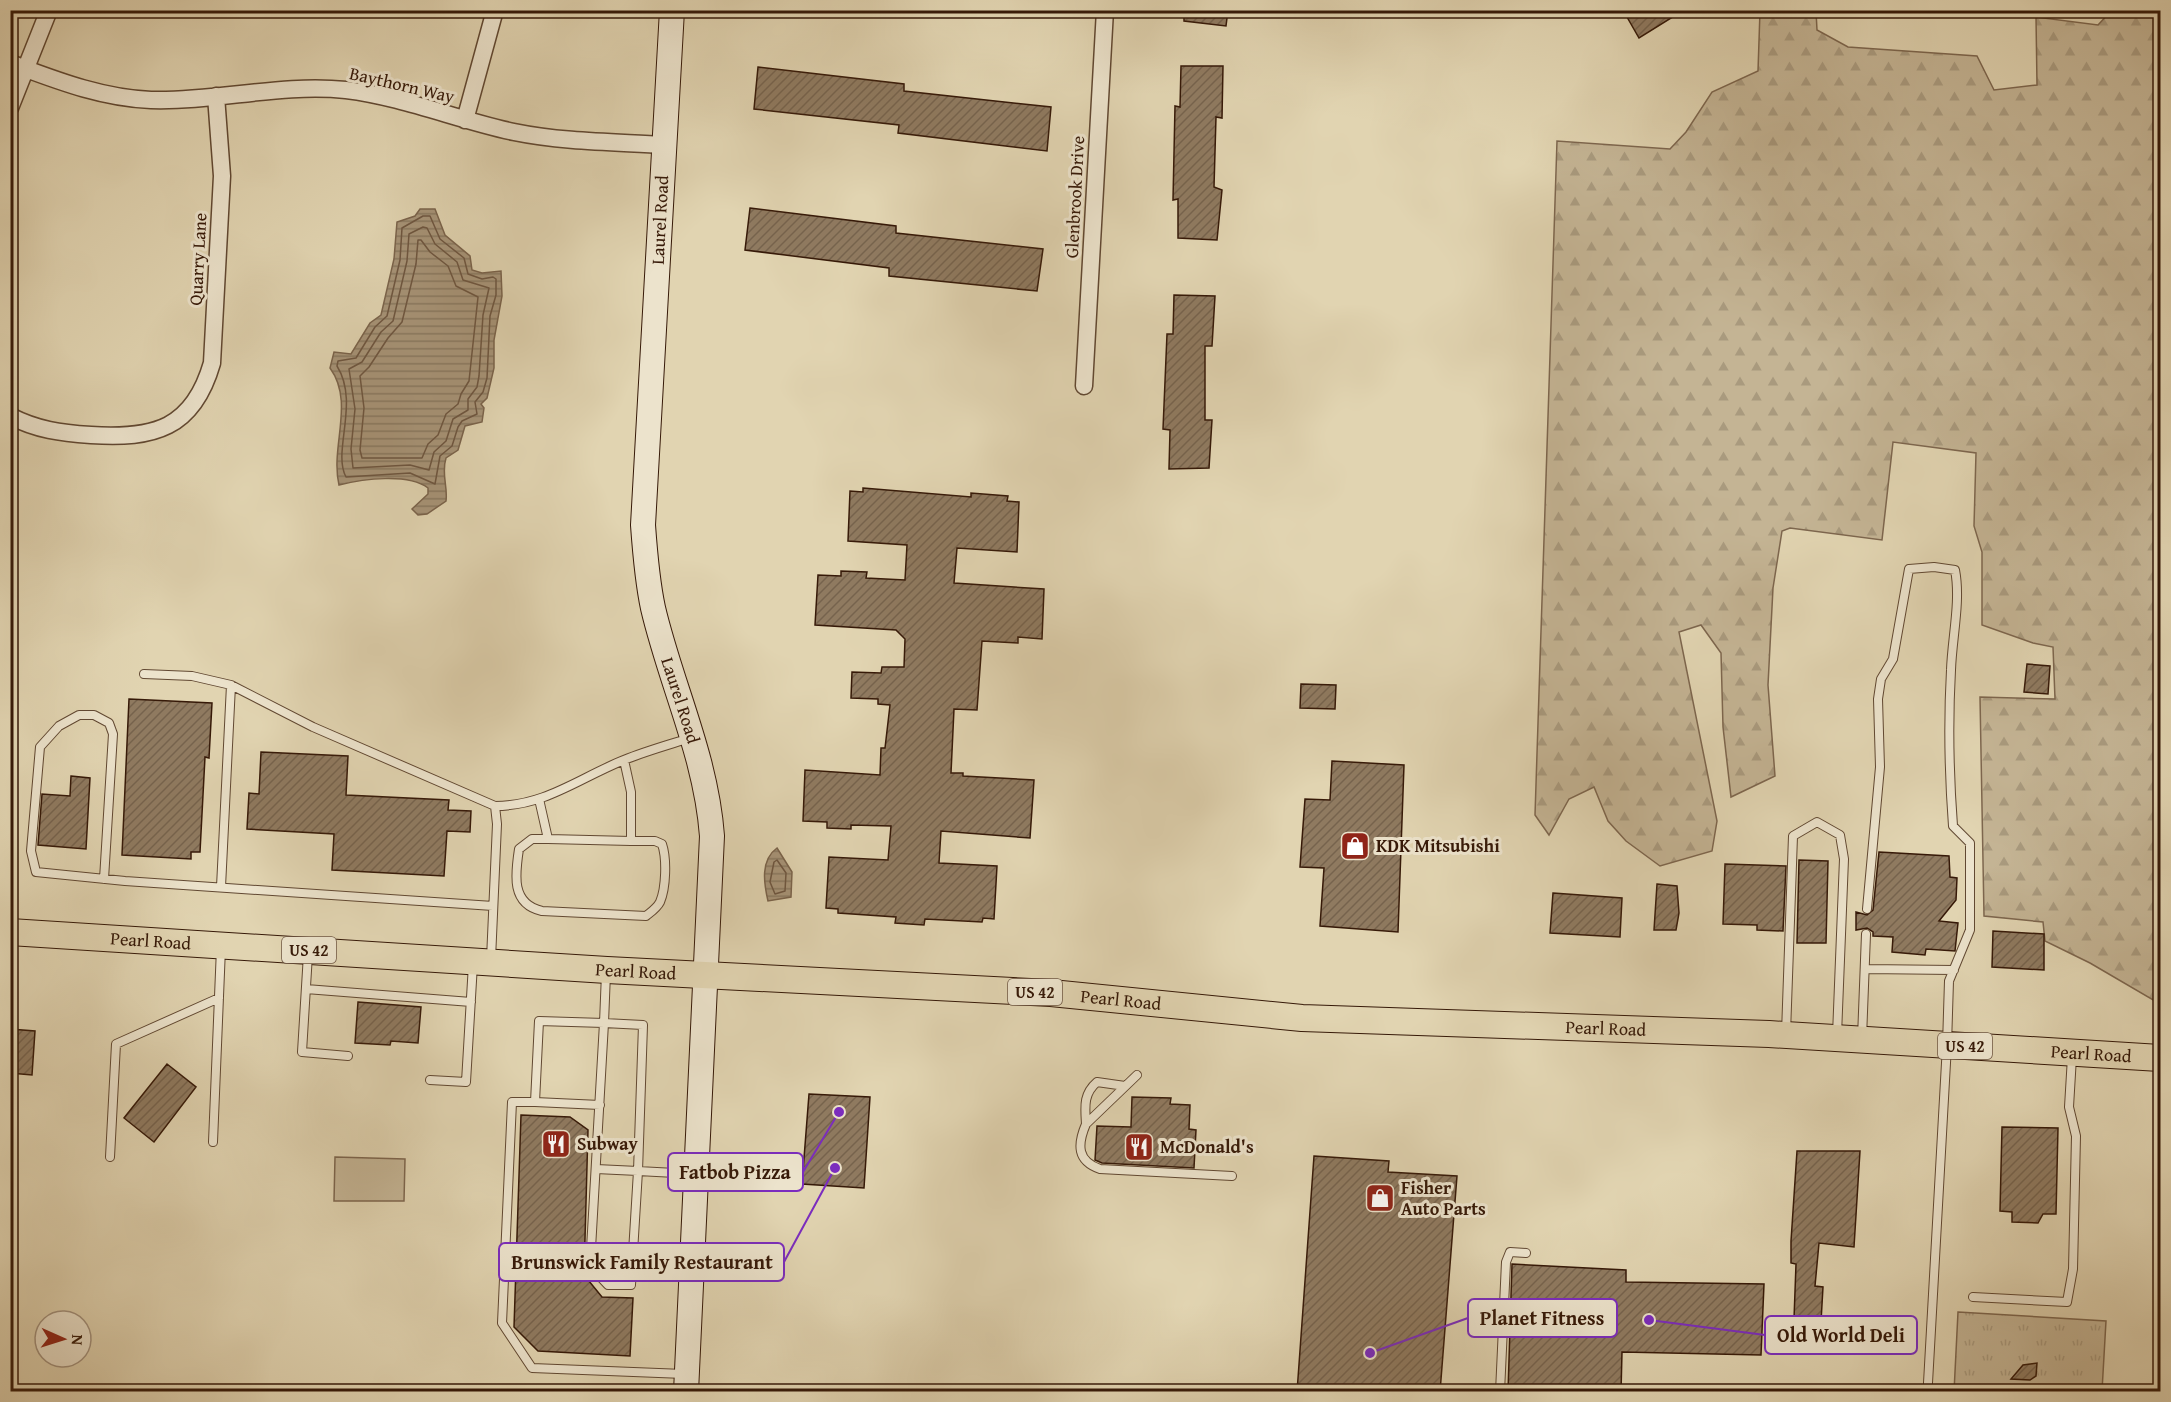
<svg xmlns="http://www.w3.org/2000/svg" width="2171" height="1402" font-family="'Gentium Book Plus',serif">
	<defs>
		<pattern id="grass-tufts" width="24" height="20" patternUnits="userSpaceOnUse" patternTransform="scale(1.5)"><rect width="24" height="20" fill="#c4b494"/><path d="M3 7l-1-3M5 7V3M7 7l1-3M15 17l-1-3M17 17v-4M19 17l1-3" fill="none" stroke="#a99a7e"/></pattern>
		<pattern id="forest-firs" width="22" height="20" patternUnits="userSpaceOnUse" patternTransform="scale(1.5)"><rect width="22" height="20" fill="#c4b494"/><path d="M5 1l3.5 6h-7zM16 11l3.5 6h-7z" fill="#a99a7e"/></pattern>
		<pattern id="water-rules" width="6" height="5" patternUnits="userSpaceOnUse" patternTransform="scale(1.5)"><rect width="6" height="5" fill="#a79478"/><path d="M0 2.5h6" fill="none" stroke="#897860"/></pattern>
		<pattern id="building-hatch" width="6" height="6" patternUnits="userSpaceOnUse" patternTransform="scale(1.5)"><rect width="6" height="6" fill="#8f7a60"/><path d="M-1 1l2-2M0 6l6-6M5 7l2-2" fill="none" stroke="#76634d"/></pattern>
	</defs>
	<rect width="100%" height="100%" fill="#e1d4b1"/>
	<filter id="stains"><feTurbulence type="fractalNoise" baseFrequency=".00333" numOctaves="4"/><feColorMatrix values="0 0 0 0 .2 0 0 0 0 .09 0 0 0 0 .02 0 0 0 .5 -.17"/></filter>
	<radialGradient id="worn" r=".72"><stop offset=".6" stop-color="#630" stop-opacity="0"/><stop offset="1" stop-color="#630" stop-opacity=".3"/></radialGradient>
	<path fill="url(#grass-tufts)" stroke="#7d664e" stroke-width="1.5" d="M1958,1312L2106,1321L2102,1391L1954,1392Z"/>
	<path fill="url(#forest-firs)" stroke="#7d664e" stroke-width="1.5" d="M1760,11H1816L1817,30L1848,47L1977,56L1994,90L2037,85L2036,17L2098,25L2111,11H2160V1004L2090,963L2045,941L2043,922L1984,916L1980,697L2055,699L2053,647L2033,643L1982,625V552L1974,526L1976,453L1893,442L1882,540L1790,528L1782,531L1773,588L1768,685L1775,776L1731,797L1723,727L1721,653L1701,625L1679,632L1717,821L1712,851L1660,866L1626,841L1608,821L1594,787L1569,799L1549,835L1535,815L1557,141L1670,149L1686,132L1712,92L1758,71Z"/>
	<path fill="#c4b494" stroke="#7d664e" stroke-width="1.5" d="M335,1157L405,1159L404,1201H334Z"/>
	<path fill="url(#water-rules)" stroke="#7a634b" stroke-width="1.5" d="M420,209H435L445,235L470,256L472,270L482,273L501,271L502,296L494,340V368L487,398L481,404L484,408L482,422L465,426L458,450L446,458C441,474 448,486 446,501L427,514L418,515L412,509L428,494V488C408,473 363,479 339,485C330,447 355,402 330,368L334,352L351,354L370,323L381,315L394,259L397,222L415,216Z
		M777,848L792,872L791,897L768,901C764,884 760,860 777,848Z"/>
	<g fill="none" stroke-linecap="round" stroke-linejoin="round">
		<path stroke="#6e5640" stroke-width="1.5" d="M423,216H430L440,239L464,258L468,274L482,279L493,277L496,279V295L490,316L487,378L483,392L475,402L477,414L462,421L458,427L452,446L440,456L435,484L410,473L346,477C332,451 360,403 337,366L338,361L356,358L375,327L387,316L400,260L402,228Z
			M423,227L427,228L435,244L457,262L463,280L489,288L483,315L479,376L477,387L468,399V410L453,419L446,441L434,452L429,470L410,465L353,468L351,449L355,409L349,369L362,362L381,332L393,321L407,261L409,234Z
			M418,240H421L430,252L448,266L456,286L478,297L469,381L461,394L458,404L446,414L438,435L428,444L422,458H362L360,450L364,408L360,376L369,367L388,338L402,322L416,264Z
			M777,860L786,873L785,891L775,894L770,882L774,862Z"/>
	</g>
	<path fill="url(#building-hatch)" stroke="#361908" stroke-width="1.5" d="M1184,10H1228L1226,26L1184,21Z
		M1623,10H1684L1639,38Z
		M1181,66H1223L1222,118L1216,117L1214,187L1222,190L1217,240L1178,238V199L1173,200L1175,106L1180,107Z
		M758,67L904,84V91L1051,107L1047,151L898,133L899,125L754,109Z
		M750,208L896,226V233L1043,249L1037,291L889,276V268L745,250Z
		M1174,295L1215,296L1212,346H1205V420H1212L1209,468L1169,469L1170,430L1163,429L1167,334H1173Z
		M863,488L971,497V493L1008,496L1007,501L1019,502L1017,552L957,548L954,583L1044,589L1042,639L1018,637V643L982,641L977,710L954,709L951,773H963V776L1034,780L1030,838L941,831L939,863L997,866L994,919L983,918L982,922L925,919L924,925L895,923L896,917L838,913V909L826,908L829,857L888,860L891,826L851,825V829L827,828V822L803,821L805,770L880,775L881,748H885L890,705L878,704V699L851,698L852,672L881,673L882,667H904L905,639L896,630L815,625L818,575L841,576V571L867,572L866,578L905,580L907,545L848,541L850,491L863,492Z
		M2027,664L2050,666L2048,694L2024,692Z
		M1301,684L1336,685L1335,709L1300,708Z
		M129,699L212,703L209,758L205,757L200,852H191V859L122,855Z
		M261,752L348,756L346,795L449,800L448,810L471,811L470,832L447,831L444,876L332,870L334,834L247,829L249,793L259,794Z
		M1332,761L1404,765L1398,932L1320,926L1324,868L1300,867L1305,799L1330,800Z
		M71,776L90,778L86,849L38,845L42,794L70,796Z
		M1879,852L1949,856L1950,877L1957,878L1956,900L1939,921L1958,923L1955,951L1926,949L1925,955L1892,952L1893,937L1873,936V932L1867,928L1856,930V912L1867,915L1873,910Z
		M1799,860L1828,861L1826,943H1797Z
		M1725,864L1786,866L1783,931L1757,930V925L1723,924Z
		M1657,884L1677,886L1679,913L1676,930H1654Z
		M1553,893L1622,898L1620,937L1550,933Z
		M1993,931L2044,934V970L1992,967Z
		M358,1002L421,1007L418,1043L391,1041L390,1045L355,1043Z
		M10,1029L35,1031L32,1075L10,1073Z
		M167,1064L196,1087L154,1142L124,1118Z
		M809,1094L870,1097L864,1188L802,1184Z
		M1132,1097L1171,1098L1170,1104L1190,1105L1189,1129L1196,1130L1194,1168L1102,1163L1095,1160L1097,1126L1131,1127Z
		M521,1115L570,1117L588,1130L584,1275L602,1297L633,1298L630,1356L538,1351L514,1327Z
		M2002,1127L2058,1128L2056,1214H2043L2038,1223L2012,1222V1212L2000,1211Z
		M1797,1151H1860L1854,1247L1819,1243L1815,1286L1823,1287L1821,1322L1794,1319L1796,1264L1791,1263V1241Z
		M1314,1156L1389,1161L1388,1172L1457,1176L1440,1392H1297Z
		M1512,1264L1626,1270V1282L1764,1284L1761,1355L1622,1352L1621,1392H1508Z
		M2037,1363L2036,1376L2030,1380L2011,1379L2023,1365Z"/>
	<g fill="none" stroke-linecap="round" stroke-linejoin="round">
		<g stroke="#614832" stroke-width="10">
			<path id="lane" d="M144,674L192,676L231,685L313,727L495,806
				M539,799L548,839L631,841V792L624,760
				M548,839H532L519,849C515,875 511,904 542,911L646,916C651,912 657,908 660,902C666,888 667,859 662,844L655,841H631
				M104,879L113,734L109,723L94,715H79L59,726L40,747L31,851L36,872L125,881L493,906
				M221,887L231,685
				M1867,909L1880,767L1878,699L1881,679L1893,659L1909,569L1934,567L1955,570C1961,601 1952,638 1951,670C1948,723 1949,773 1953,826L1970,843V930L1949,981L1947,1045L1928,1383
				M308,954L302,1052L348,1056
				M491,959L497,824L495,806C545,806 579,778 624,760C646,751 668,745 690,738
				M1865,969L1954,970
				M606,973L604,1023L643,1025L638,1171L694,1174
				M306,989L471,1002
				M1786,1033L1793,836L1817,822L1840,835L1844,859L1837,1035
				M1862,1038L1866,934
				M1137,1075L1086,1124C1077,1145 1077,1161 1100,1169L1232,1176
				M430,1080L466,1082L473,964
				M535,1102L600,1105
				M1086,1124C1085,1107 1083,1094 1097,1082L1125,1086
				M213,1142L221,948
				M110,1157L116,1044L219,998
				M596,1169L638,1171L631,1285H608L590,1266L604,1023L539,1021L535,1102H512L502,1323L532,1368L684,1374
				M1973,1297L2067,1302L2073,1269L2076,1136L2069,1107L2072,1057
				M1500,1392L1506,1262L1510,1252L1526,1253"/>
		</g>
		<g stroke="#614832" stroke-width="19">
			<path id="street" d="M10,63C56,80 101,98 151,100C216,102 281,83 346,90C403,97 458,120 514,132C563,142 614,142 664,145
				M10,108L49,10
				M465,120L495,10
				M1084,386L1105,10
				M10,416C37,430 61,433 91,435C154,439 193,429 212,363L222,176L216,96"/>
		</g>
		<g stroke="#361908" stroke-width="26">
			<g id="secondary">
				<path id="s1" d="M672,10L643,525C645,553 647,580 653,608C671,685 706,755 712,836L686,1392"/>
			</g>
		</g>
		<g stroke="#361908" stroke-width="28">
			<g id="primary">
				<path id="s2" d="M10,932L607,970L1051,993L1302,1018L1769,1034L2160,1058"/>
			</g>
		</g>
		<use href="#lane" stroke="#ece3cc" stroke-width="8"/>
		<use href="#street" stroke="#ece3cc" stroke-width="16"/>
		<use href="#secondary" stroke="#ece3cc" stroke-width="24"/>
		<use href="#primary" stroke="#e1d4b1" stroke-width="26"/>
	</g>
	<defs>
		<g id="shop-square" transform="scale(1.5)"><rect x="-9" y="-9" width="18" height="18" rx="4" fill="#8f2418" stroke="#ece3cc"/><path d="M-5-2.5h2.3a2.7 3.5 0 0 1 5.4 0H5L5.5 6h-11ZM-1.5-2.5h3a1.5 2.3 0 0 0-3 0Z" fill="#fff"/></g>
		<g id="restaurant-square" transform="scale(1.5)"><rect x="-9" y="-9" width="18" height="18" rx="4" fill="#8f2418" stroke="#ece3cc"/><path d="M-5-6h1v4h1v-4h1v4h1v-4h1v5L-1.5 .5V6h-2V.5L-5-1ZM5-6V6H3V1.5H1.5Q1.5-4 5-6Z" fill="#fff"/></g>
	</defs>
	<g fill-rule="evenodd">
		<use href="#shop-square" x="1355" y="846"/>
		<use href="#restaurant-square" x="556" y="1144"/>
		<use href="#restaurant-square" x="1139" y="1147"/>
		<use href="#shop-square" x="1380" y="1198"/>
	</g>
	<g text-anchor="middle" stroke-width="6" stroke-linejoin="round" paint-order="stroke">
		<g fill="#ece3cc" stroke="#6d5643" stroke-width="1.5">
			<rect x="282" y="937" width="54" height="26" rx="4.5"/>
			<rect x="1008" y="979" width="54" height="26" rx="4.5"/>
			<rect x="1938" y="1033" width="54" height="26" rx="4.5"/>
		</g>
		<g font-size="16" font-weight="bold" fill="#361908">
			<text x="309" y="956">US 42</text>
			<text x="1035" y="998">US 42</text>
			<text x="1965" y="1052">US 42</text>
		</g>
		<g font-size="18" fill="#361908" stroke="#ece3cc">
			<text transform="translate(402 85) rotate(13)" y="6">Baythorn Way</text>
			<text transform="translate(1075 197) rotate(-87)" y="6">Glenbrook Drive</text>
			<text transform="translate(660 220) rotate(-87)" y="6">Laurel Road</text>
			<text transform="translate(198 259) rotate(-87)" y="6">Quarry Lane</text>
			<text dy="6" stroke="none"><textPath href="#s1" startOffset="696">Laurel Road</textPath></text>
			<text dy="6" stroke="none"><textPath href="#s2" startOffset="141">Pearl Road</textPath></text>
			<text dy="6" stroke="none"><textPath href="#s2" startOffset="627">Pearl Road</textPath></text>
			<text dy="6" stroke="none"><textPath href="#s2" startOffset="1113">Pearl Road</textPath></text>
			<text dy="6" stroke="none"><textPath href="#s2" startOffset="1599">Pearl Road</textPath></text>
			<text dy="6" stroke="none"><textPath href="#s2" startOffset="2085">Pearl Road</textPath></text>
		</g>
		<g font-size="18" font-weight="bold" fill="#361908" stroke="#ece3cc" text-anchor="start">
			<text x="1376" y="852">KDK Mitsubishi</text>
			<text x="577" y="1150">Subway</text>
			<text x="1160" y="1153">McDonald's</text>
			<text x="1401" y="1194">Fisher<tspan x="1401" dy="21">Auto Parts</tspan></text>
		</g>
	</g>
	<path fill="none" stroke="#7b2cbf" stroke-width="2" d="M839 1112L803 1172M835 1168L784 1262M1370 1353L1468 1318M1649 1320L1765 1335"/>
	<g fill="#7b2cbf" stroke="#ece3cc" stroke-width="2">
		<circle cx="839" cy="1112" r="6"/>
		<circle cx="835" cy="1168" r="6"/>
		<circle cx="1370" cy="1353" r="6"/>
		<circle cx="1649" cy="1320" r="6"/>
	</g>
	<g fill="#ece3cc" stroke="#7b2cbf" stroke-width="2">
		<rect x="668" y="1153" width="135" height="38" rx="6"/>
		<rect x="499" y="1243" width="285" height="38" rx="6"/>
		<rect x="1468" y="1299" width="149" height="38" rx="6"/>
		<rect x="1765" y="1316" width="152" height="38" rx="6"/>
	</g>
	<g font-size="20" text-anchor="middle" font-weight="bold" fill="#361908">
		<text x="735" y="1179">Fatbob Pizza</text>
		<text x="642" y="1269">Brunswick Family Restaurant</text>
		<text x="1542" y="1325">Planet Fitness</text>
		<text x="1841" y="1342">Old World Deli</text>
	</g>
	<rect width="2171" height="1402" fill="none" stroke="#e1d4b1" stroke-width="36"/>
	<rect x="12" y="12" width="2147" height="1378" fill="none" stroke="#361908" stroke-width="3"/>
	<rect x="18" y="18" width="2135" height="1366" fill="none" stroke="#361908" stroke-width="1.5"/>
	<g transform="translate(63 1339) rotate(93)"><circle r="28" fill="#ece3cc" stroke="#a3927e" stroke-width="1.5"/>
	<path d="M0-4.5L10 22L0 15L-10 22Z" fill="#8f2418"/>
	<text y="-9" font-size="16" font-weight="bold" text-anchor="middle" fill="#361908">N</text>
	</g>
	<rect width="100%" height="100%" filter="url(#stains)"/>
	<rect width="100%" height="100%" fill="url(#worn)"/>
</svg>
